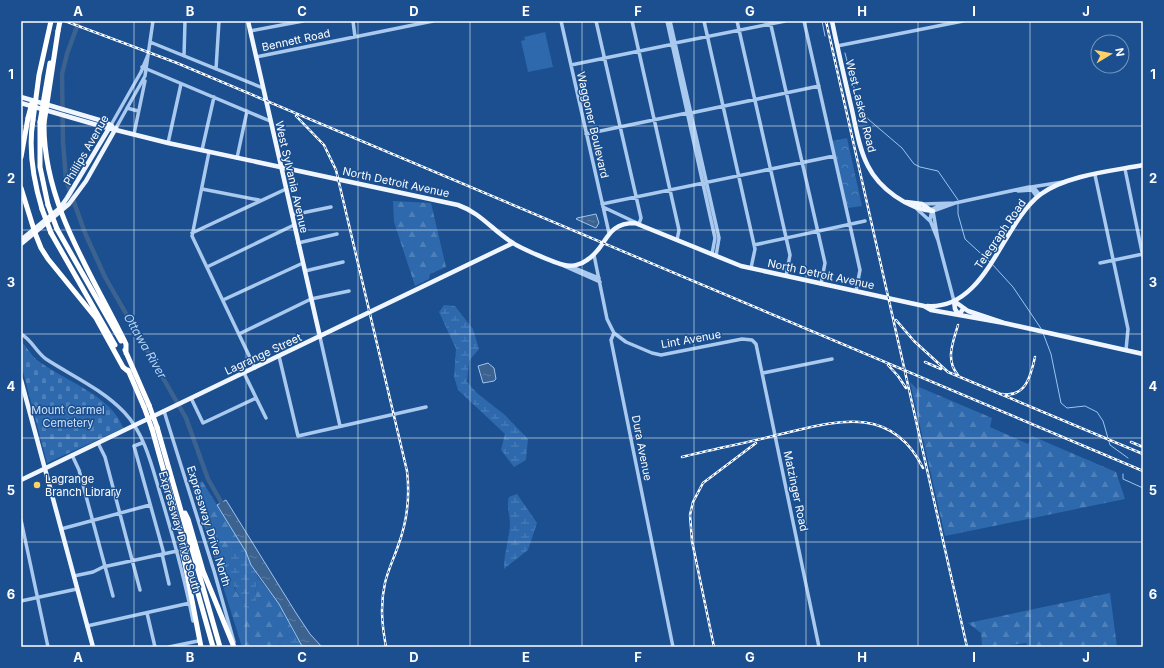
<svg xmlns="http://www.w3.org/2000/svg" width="1164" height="668" font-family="Inter,sans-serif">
	<defs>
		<pattern id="forest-firs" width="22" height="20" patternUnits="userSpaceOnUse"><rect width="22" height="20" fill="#2e69ad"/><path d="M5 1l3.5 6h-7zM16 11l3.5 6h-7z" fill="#4d80b9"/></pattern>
		<pattern id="wetland-marsh" width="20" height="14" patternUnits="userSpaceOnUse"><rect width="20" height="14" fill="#2e69ad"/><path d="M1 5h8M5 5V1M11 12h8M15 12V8" fill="none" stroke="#4d80b9"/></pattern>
		<pattern id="cemetery-stones" width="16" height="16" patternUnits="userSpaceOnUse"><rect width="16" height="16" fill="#2e69ad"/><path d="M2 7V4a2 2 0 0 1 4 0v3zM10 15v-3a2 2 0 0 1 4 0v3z" fill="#4d80b9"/></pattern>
		<pattern id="park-crowns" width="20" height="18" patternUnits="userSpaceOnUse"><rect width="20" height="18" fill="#2e69ad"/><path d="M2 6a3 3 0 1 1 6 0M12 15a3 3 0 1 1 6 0" fill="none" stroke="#4d80b9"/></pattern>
		<pattern id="water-ripples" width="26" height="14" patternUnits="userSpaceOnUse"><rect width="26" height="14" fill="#3c6290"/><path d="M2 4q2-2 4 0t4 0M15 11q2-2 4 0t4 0" fill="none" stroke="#597aa1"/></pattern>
	</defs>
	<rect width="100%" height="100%" fill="#1b4f8f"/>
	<path fill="#2e69ad" d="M545,32L553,67L528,72L521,41L525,40L524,37Z"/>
	<path fill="url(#forest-firs)" d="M393,201L431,203L446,267L430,274L429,279L415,286L394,222Z
		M910,382L918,390L919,387L992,418L990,427L1028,444L1032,436L1116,472L1125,499L945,536Z
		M202,481L243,546L233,549L234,588L248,609H257L255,594L258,577L279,604L294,633L281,640L277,647H242L192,487Z
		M1110,593L1117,647H1028L1026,643L994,647L982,645L981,633L968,623Z"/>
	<path fill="url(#wetland-marsh)" d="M444,305L455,306L473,329L479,349L469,361L467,382L478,394L505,415L528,439L526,460L514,467L501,450L505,434L458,390L454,377L456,349L439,312Z
		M517,494L537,523L528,550L504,569C504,553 509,540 510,525C510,514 506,507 509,497Z
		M243,546L258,577L255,594L258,609H248C240,598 223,572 228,557C229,554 231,551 233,549Z
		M294,633L303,647H277L281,640Z"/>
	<path fill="url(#cemetery-stones)" d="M21,341C26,346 31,355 37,360C61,379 113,396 123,428L47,463L21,364Z"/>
	<path fill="url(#park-crowns)" d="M847,138L862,206L848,208L832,141Z"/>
	<path fill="url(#water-ripples)" stroke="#9cc4f0" d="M596,214L599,223L596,228L576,219L577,218Z
		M488,363L494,368L496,379L494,381L483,383L478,366Z
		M226,500L296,613L310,634L322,647L302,646L279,604L251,565L246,552L217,505Z"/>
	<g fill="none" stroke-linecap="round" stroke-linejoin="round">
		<path stroke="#9cc4f0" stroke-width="1" d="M822,21L825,36
			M845,53L859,107L868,119L902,148L914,164L920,167L938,171L958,200
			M958,204V214L965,239L990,262
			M992,264L1013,287L1042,330
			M1043,333L1051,354L1061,403L1067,408L1085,406L1097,412L1103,421L1110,445L1128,458
			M1123,474V479L1143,488"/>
		<path stroke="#3c6290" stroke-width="4.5" d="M79,21L67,54L62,74L63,142L66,180L85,233L105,277L186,418L208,479L224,507"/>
		<path stroke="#a9c9ee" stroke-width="3.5" d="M353,21L355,37
			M561,21L609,233
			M596,21L641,218L639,224L603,207
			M632,21L679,230L677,240
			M667,21L715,238L712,254
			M670,21L719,238L716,256
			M704,21L755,249L751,268
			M737,21L790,255L786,276
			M770,21L825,263L821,284
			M804,21L860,270L856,291
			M250,31L303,21
			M150,42L263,88
			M837,46L963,21
			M184,56L185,21
			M256,57L433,21
			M571,65L669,45L673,46L675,43L785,21
			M142,67L270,121
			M216,69L219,21
			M127,108L138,111
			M111,125L141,72L148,55
			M116,128L145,76L153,21
			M134,134L145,81
			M586,134L687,113L689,115L691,113L819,86
			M168,143L181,84
			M202,150L214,97
			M209,152L192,236L255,368
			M237,158L247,111
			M1125,169L1143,257
			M1095,175L1128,329L1126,350
			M1031,187L1063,182
			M202,189L259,200
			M1018,191L1032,190L1037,197
			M602,204L834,156
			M923,204L955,203
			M944,204L932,209L930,220L938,240L954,301
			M917,209L930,221
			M292,215L331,207
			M192,233L286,189
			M938,240L933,211L955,203L1029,187L1034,188L1040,195
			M298,243L337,234
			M754,245L865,221
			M594,255L607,319L614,333L626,342L652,353L661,355L742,339L752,340L756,344L819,647
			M1100,263L1143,254
			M564,266L600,282
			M570,266L599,278
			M207,267L294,225
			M305,271L343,262
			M223,300L303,263
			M614,333L611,340L673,647
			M21,334C32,340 36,352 46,359C72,376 102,389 124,412C146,435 153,471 162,500C174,540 185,580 193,621
			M239,334L311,299L349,291
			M320,337L340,426
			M279,356L298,436L426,407
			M244,373L266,418
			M763,373L832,359
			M191,398L203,423L256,398
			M164,411L214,571L234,642
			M98,443L105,457L140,590
			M142,443L134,446L164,554
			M72,455L79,470L113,596
			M21,520L48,647
			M61,529L150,505
			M162,554L169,584
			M74,576L93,572L103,567L177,551
			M21,601L77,589
			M147,613L155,647
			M87,626L190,603
			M169,647L198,641"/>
		<path stroke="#f0f6ff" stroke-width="4.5" d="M248,21L320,337
			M832,21C838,51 845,80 852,110C856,128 859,149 868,166C879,188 907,209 933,211
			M21,97L106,122L112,126
			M21,103L104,127L168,143L458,205C481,213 493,231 513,243C520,248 555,263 564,265C571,267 581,265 587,260C608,247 604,223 635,223L741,266L924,306L931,310L1004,323
			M906,202L922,204L932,211
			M21,240L60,208L67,198L111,125
			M21,244L69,204L86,181L116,128
			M954,301L968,311L1004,323L1143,354
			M954,301L955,309L959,315L963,309
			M927,306C987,310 1001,224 1041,194C1067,175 1112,171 1143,165
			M21,380L93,647
			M21,480L513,243"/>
		<path stroke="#fff" stroke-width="5" d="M58,31L60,21
			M33,120C28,150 33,179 42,209
			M40,122V167L48,205
			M44,123C43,204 92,274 126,344V353
			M21,157L28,118
			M21,188L35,233L41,248L48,259L96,318L123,367L129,372
			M57,229L121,341
			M51,233L115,345
			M125,350L149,405
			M128,370L144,407
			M157,427L220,647
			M152,429L213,647
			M185,513L188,519L203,571L234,647
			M182,537L181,543L201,647"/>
		<g stroke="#fff" stroke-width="2.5">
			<path id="rail" d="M65,21L177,63L1143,471
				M826,21L967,647
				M296,116L324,145L336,170L407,471C410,496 407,522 398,546C394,558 388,570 385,583C380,605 382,625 386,647
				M896,320L914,341L948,372L1143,454
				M958,325C953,342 945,360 958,375
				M925,362L941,369
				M888,365L898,376L906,388
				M1002,394C1026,398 1031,375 1035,357
				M1131,442L1143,447
				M682,457C714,449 746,443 777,435C833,422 891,402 923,468
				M714,647L692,541L690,515L693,502L703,483L756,443"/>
		</g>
		<use href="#rail" stroke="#1b4f8f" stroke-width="1" stroke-dasharray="3" stroke-linecap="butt"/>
		<path stroke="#fff" stroke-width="5" d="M28,118L32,103
			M33,120L39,75L51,21
			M40,122L50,63
			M44,123L58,31
			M48,205L57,229
			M42,209L51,233
			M149,405L157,427
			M144,407L152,429"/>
	</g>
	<path fill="none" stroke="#fff" stroke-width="1" stroke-opacity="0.55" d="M134,21V647M246,21V647M358,21V647M470,21V647M582,21V647M694,21V647M806,21V647M918,21V647M1030,21V647M21,126H1143M21,230H1143M21,334H1143M21,438H1143M21,542H1143"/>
	<circle fill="#ffd166" stroke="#1b4f8f" stroke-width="1.5" cx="37" cy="485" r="4"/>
	<g text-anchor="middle" stroke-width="3" stroke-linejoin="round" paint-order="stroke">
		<g font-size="11" fill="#fff" stroke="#1b4f8f">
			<text transform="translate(296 40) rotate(-12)" y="4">Bennett Road</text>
			<text transform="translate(861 106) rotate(76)" y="4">West Laskey Road</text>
			<text transform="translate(593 125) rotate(77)" y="4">Waggoner Boulevard</text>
			<text transform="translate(86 150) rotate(-60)" y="4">Phillips Avenue</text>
			<text transform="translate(292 177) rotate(77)" y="4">West Sylvania Avenue</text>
			<text transform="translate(396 182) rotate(12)" y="4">North Detroit Avenue</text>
			<text transform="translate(1000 234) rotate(-56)" y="4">Telegraph Road</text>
			<text transform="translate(821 274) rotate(12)" y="4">North Detroit Avenue</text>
			<text transform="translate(691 339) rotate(-10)" y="4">Lint Avenue</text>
			<text transform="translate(263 354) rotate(-25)" y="4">Lagrange Street</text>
			<text transform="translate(642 448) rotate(79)" y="4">Dura Avenue</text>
			<text transform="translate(796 491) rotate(78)" y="4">Matzinger Road</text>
			<text transform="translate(209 526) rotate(73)" y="4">Expressway Drive North</text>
			<text transform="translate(180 532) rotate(74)" y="4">Expressway Drive South</text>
		</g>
		<g font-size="11" fill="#cfe3fa" stroke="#1b4f8f">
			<text x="68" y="414">Mount Carmel<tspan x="68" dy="13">Cemetery</tspan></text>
		</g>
		<g font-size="11" fill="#fff" stroke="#1b4f8f" text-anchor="start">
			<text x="45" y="483">Lagrange<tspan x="45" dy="13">Branch Library</tspan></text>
		</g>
		<g font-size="12" font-style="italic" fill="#b5d3f5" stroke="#1b4f8f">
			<text transform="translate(145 346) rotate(60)" y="4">Ottawa River</text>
		</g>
	</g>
	<rect width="1164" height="668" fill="none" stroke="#1b4f8f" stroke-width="44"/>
	<g transform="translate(1110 54) rotate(80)"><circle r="19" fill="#1b4f8f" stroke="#7695bc"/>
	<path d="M0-3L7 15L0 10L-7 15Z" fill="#ffd166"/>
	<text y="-6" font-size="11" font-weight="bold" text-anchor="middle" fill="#ffffff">N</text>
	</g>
	<rect x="22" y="22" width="1120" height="624" fill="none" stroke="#fff" stroke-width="1.5"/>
	<g font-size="13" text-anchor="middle" font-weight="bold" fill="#fff">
		<text x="78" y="16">A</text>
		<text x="190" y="16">B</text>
		<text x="302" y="16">C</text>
		<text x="414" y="16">D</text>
		<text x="526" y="16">E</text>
		<text x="638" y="16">F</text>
		<text x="750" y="16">G</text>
		<text x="862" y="16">H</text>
		<text x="974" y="16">I</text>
		<text x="1086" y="16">J</text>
		<text x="11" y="79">1</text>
		<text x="1153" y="79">1</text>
		<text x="11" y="183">2</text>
		<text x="1153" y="183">2</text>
		<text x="11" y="287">3</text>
		<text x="1153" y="287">3</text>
		<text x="11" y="391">4</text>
		<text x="1153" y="391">4</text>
		<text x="11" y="495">5</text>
		<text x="1153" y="495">5</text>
		<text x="11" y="599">6</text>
		<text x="1153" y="599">6</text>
		<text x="78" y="662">A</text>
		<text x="190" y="662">B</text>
		<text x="302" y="662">C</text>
		<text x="414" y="662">D</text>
		<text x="526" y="662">E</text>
		<text x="638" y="662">F</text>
		<text x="750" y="662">G</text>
		<text x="862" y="662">H</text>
		<text x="974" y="662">I</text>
		<text x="1086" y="662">J</text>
	</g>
</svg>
